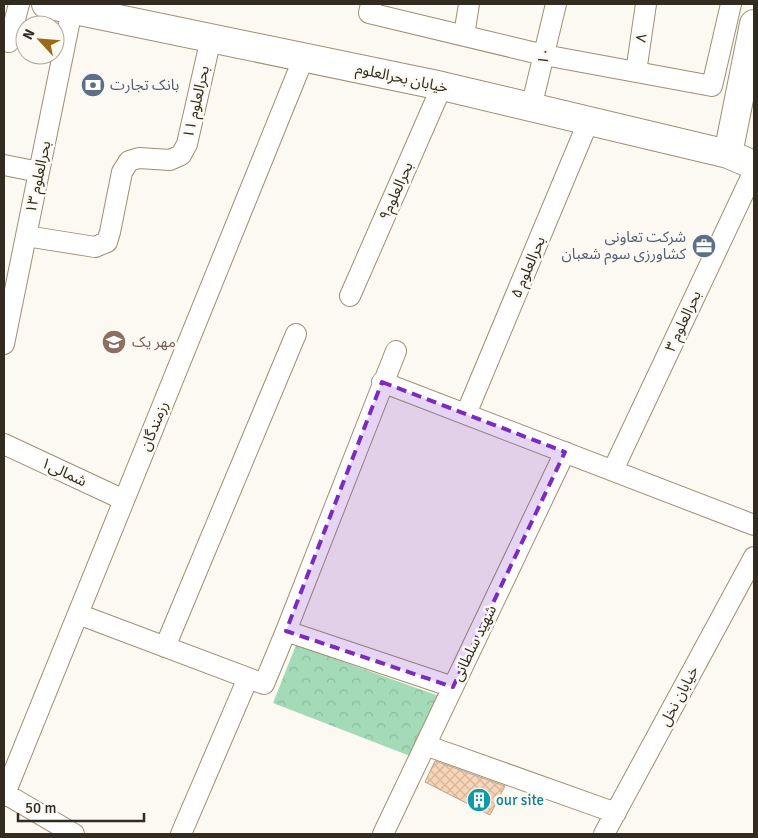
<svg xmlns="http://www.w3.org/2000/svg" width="758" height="838" font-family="Signika,'Noto Sans Arabic',sans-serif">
	<defs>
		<pattern id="park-crowns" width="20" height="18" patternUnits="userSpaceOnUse" patternTransform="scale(1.25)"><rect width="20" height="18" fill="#a3dab7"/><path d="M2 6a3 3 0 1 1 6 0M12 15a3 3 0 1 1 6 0" fill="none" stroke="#8dbb9d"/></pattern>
		<pattern id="building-cross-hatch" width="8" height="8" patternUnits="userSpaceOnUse" patternTransform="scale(1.25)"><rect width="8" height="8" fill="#f7d5b6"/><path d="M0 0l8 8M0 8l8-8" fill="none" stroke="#d4b79c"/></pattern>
	</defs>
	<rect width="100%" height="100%" fill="#fcf9f3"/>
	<path fill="url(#park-crowns)" d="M296,645L439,696L410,756L273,703Z"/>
	<path fill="url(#building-cross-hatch)" stroke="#bda38c" d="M435,761L505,786L490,815L425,782Z"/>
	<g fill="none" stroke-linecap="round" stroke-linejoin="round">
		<g stroke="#9f8f72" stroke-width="22">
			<path id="street" d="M371,4L369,13L544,55L712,86L731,4
				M464,35L469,4
				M4,41L9,42L19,4
				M636,72L646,4
				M531,108L556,4
				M4,165L39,172
				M26,236L95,247L107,242L110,232L122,172L129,161L139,158L170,160L181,155L187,144L211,38
				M350,296L442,86
				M4,344L72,10
				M382,382L754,525
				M466,414L589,120
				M4,444L124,500
				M613,470L754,171
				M78,614L264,684L286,631L396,351
				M286,631L453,687
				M165,647L296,334
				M425,745L616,813
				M4,793L74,834
				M4,796L304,57
				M181,834L248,678
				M383,834L565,452
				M604,834L754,557"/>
		</g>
		<g stroke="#9f8f72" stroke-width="30">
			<path id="secondary" d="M46,4L442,86L728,154L754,165
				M728,154L754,24"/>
		</g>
		<use href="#street" stroke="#fff" stroke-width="20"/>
		<use href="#secondary" stroke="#fff" stroke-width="28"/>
	</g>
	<path fill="#7b2cbf" fill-opacity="0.2" stroke="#7b2cbf" stroke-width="4" stroke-dasharray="10 6" stroke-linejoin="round" d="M382,382L565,452L453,687L286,631Z"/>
	<defs>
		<g id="bank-disc" transform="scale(1.25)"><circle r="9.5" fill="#5c6f8a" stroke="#fcf9f3"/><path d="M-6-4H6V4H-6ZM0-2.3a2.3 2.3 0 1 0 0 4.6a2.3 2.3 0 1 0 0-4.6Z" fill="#fff"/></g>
		<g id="office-disc" transform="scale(1.25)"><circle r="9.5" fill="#5c6f8a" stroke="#fcf9f3"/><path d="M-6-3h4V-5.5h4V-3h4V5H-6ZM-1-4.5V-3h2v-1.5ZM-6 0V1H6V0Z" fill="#fff"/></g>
		<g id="school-disc" transform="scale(1.25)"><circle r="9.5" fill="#8d6e63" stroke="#fcf9f3"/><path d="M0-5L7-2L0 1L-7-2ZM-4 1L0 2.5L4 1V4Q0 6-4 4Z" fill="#fff"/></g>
		<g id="building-disc" transform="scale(1.25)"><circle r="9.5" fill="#0f9aa8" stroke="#fcf9f3"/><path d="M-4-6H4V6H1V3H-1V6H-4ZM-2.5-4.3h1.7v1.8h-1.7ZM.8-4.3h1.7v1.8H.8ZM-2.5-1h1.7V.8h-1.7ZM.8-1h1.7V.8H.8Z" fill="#fff"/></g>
	</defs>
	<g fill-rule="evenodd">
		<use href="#bank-disc" x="93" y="85"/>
		<use href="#office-disc" x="704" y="246"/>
		<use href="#school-disc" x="114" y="342"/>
		<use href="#building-disc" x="479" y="800"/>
	</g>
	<g text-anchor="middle" stroke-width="5" stroke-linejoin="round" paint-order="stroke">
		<g font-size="15" fill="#322c20" stroke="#fcf9f3">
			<text transform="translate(641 38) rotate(-82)" y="5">۸</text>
			<text transform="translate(544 56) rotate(-77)" y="5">۱۰</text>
			<text transform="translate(402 78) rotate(12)" y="5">خیابان بحرالعلوم</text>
			<text transform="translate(196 102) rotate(-77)" y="5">بحرالعلوم ۱۱</text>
			<text transform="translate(38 177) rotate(-78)" y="5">بحرالعلوم ۱۳</text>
			<text transform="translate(396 191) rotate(-66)" y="5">بحرالعلوم۹</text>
			<text transform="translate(528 267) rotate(-67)" y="5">بحرالعلوم ۵</text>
			<text transform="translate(683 321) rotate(-65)" y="5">بحرالعلوم ۳</text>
			<text transform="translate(154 426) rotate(-68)" y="5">رزمندگان</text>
			<text transform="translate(64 472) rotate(25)" y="5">شمالی۱</text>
			<text transform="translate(474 643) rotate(-64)" y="5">شهید سلطانی</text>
			<text transform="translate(679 696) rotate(-62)" y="5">خیابان نخل</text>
		</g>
		<g font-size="15" fill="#4e5e75" stroke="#fcf9f3" text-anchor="start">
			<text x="110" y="90">بانک تجارت</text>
			<text x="686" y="242" text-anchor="end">شرکت تعاونی<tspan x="686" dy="17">کشاورزی سوم شعبان</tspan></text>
		</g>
		<g font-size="15" fill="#785e54" stroke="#fcf9f3" text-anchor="start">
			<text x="132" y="347">مهر یک</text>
		</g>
		<g font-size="15" fill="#0d838f" stroke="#fcf9f3" text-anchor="start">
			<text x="496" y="805">our site</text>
		</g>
	</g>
	<rect width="758" height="838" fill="none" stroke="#322c20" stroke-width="10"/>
	<g transform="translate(40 40) rotate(296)"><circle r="24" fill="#fcf9f3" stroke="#aba79f"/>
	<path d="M0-4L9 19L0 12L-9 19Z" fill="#986b1a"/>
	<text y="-8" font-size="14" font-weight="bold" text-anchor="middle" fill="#322c20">N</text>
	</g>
	<path d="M18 813v8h126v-8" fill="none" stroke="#322c20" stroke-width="2.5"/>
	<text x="25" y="813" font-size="15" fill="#322c20" stroke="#fcf9f3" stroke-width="4" paint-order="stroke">50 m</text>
</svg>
